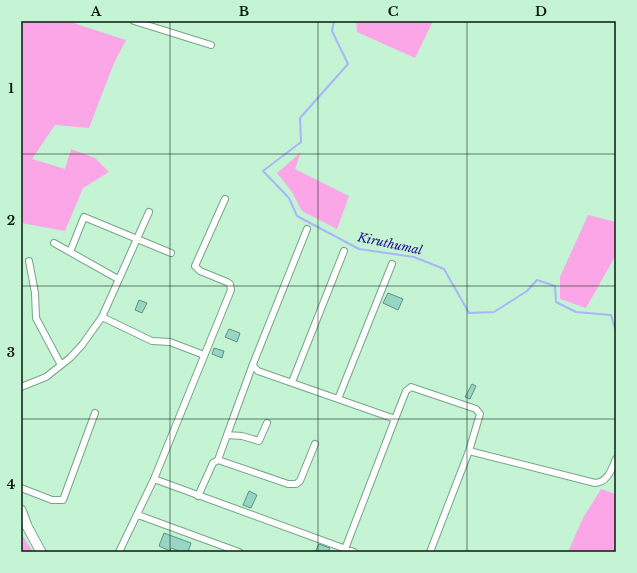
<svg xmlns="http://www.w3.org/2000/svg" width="637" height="573" font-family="'Libre Baskerville',serif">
	<rect width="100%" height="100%" fill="#c4f4d4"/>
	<path fill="#fba7e7" d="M21,21H67L126,40L114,63L89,128L55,125L32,159L65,169L71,149L95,158L109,172L83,188L65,231L21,223Z
		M356,21H433L415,58L357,32Z
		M301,152L295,169L349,196L337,229L302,211L292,192L277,173Z
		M588,215L616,222V255L586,308L560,299V277Z
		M601,489L616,494V552H568L583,518Z
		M21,533L33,552H21Z"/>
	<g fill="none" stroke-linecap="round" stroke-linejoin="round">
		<path stroke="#aab6f8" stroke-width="2" d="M334,21L332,31L348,64L300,118L301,142L263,171L289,198L297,216L359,249L414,257L444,269L469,313L494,312L527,291L537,280L555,286L556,302L576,312L611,315L616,332"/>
	</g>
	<path fill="#99d5c4" stroke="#5a9485" d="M388,293L403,299L398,310L383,303Z
		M139,300L147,303L142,313L135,310Z
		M229,329L240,333L237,342L225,337Z
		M214,348L224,351L222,358L212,354Z
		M472,384L476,386L470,399L465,397Z
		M249,491L257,495L251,508L243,505Z
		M164,533L191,543L188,552H182L171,548L170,551L159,546Z
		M319,544L330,548L328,552H315Z"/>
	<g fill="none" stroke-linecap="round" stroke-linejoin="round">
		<g stroke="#77a487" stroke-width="8">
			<path id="street" d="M134,21L211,45
				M307,229L253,364L254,367L258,371L395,419L345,549
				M54,243L118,279
				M70,252L84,217L171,253
				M29,261L35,293L36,318L61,365
				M102,317L152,341L170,342L204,355
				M292,382L344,251
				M21,387L46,377L70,358L82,345L102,317L149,212
				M338,399L392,264
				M395,419L406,391L411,387L476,409L480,414L469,451L430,552
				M227,435L253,364
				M469,451L595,483C608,482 611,470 616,459
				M218,460L227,435L242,436L259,441L267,423
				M154,479L354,552
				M21,488L52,500H63L95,413
				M198,496L213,463L218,460L288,484H296L300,481L315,444
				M138,515L239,552
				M119,552L154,479L231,290L230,284L227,282L200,271L195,266L225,199"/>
		</g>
		<g stroke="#77a487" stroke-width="11">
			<path id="primary" d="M21,510L27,526L41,552"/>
		</g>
		<use href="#street" stroke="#fff" stroke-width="6"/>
		<use href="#primary" stroke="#fff" stroke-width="9"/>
	</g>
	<path fill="none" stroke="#091b10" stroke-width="1" stroke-opacity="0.55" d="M170,21V552M318,21V552M467,21V552M21,154H616M21,286H616M21,419H616"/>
	<g text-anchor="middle" stroke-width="3" stroke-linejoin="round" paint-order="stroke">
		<g font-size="12" font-style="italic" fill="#240a8d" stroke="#c4f4d4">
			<text transform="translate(390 244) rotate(12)" y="4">Kiruthumal</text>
		</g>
	</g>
	<rect width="637" height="573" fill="none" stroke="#c4f4d4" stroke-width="44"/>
	<rect x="22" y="22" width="593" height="529" fill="none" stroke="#091b10" stroke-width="1.5"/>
	<g font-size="13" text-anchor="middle" font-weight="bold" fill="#091b10">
		<text x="96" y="16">A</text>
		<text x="244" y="16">B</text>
		<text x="393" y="16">C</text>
		<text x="541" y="16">D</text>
		<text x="11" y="93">1</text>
		<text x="11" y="225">2</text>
		<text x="11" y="357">3</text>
		<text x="11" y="489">4</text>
	</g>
</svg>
